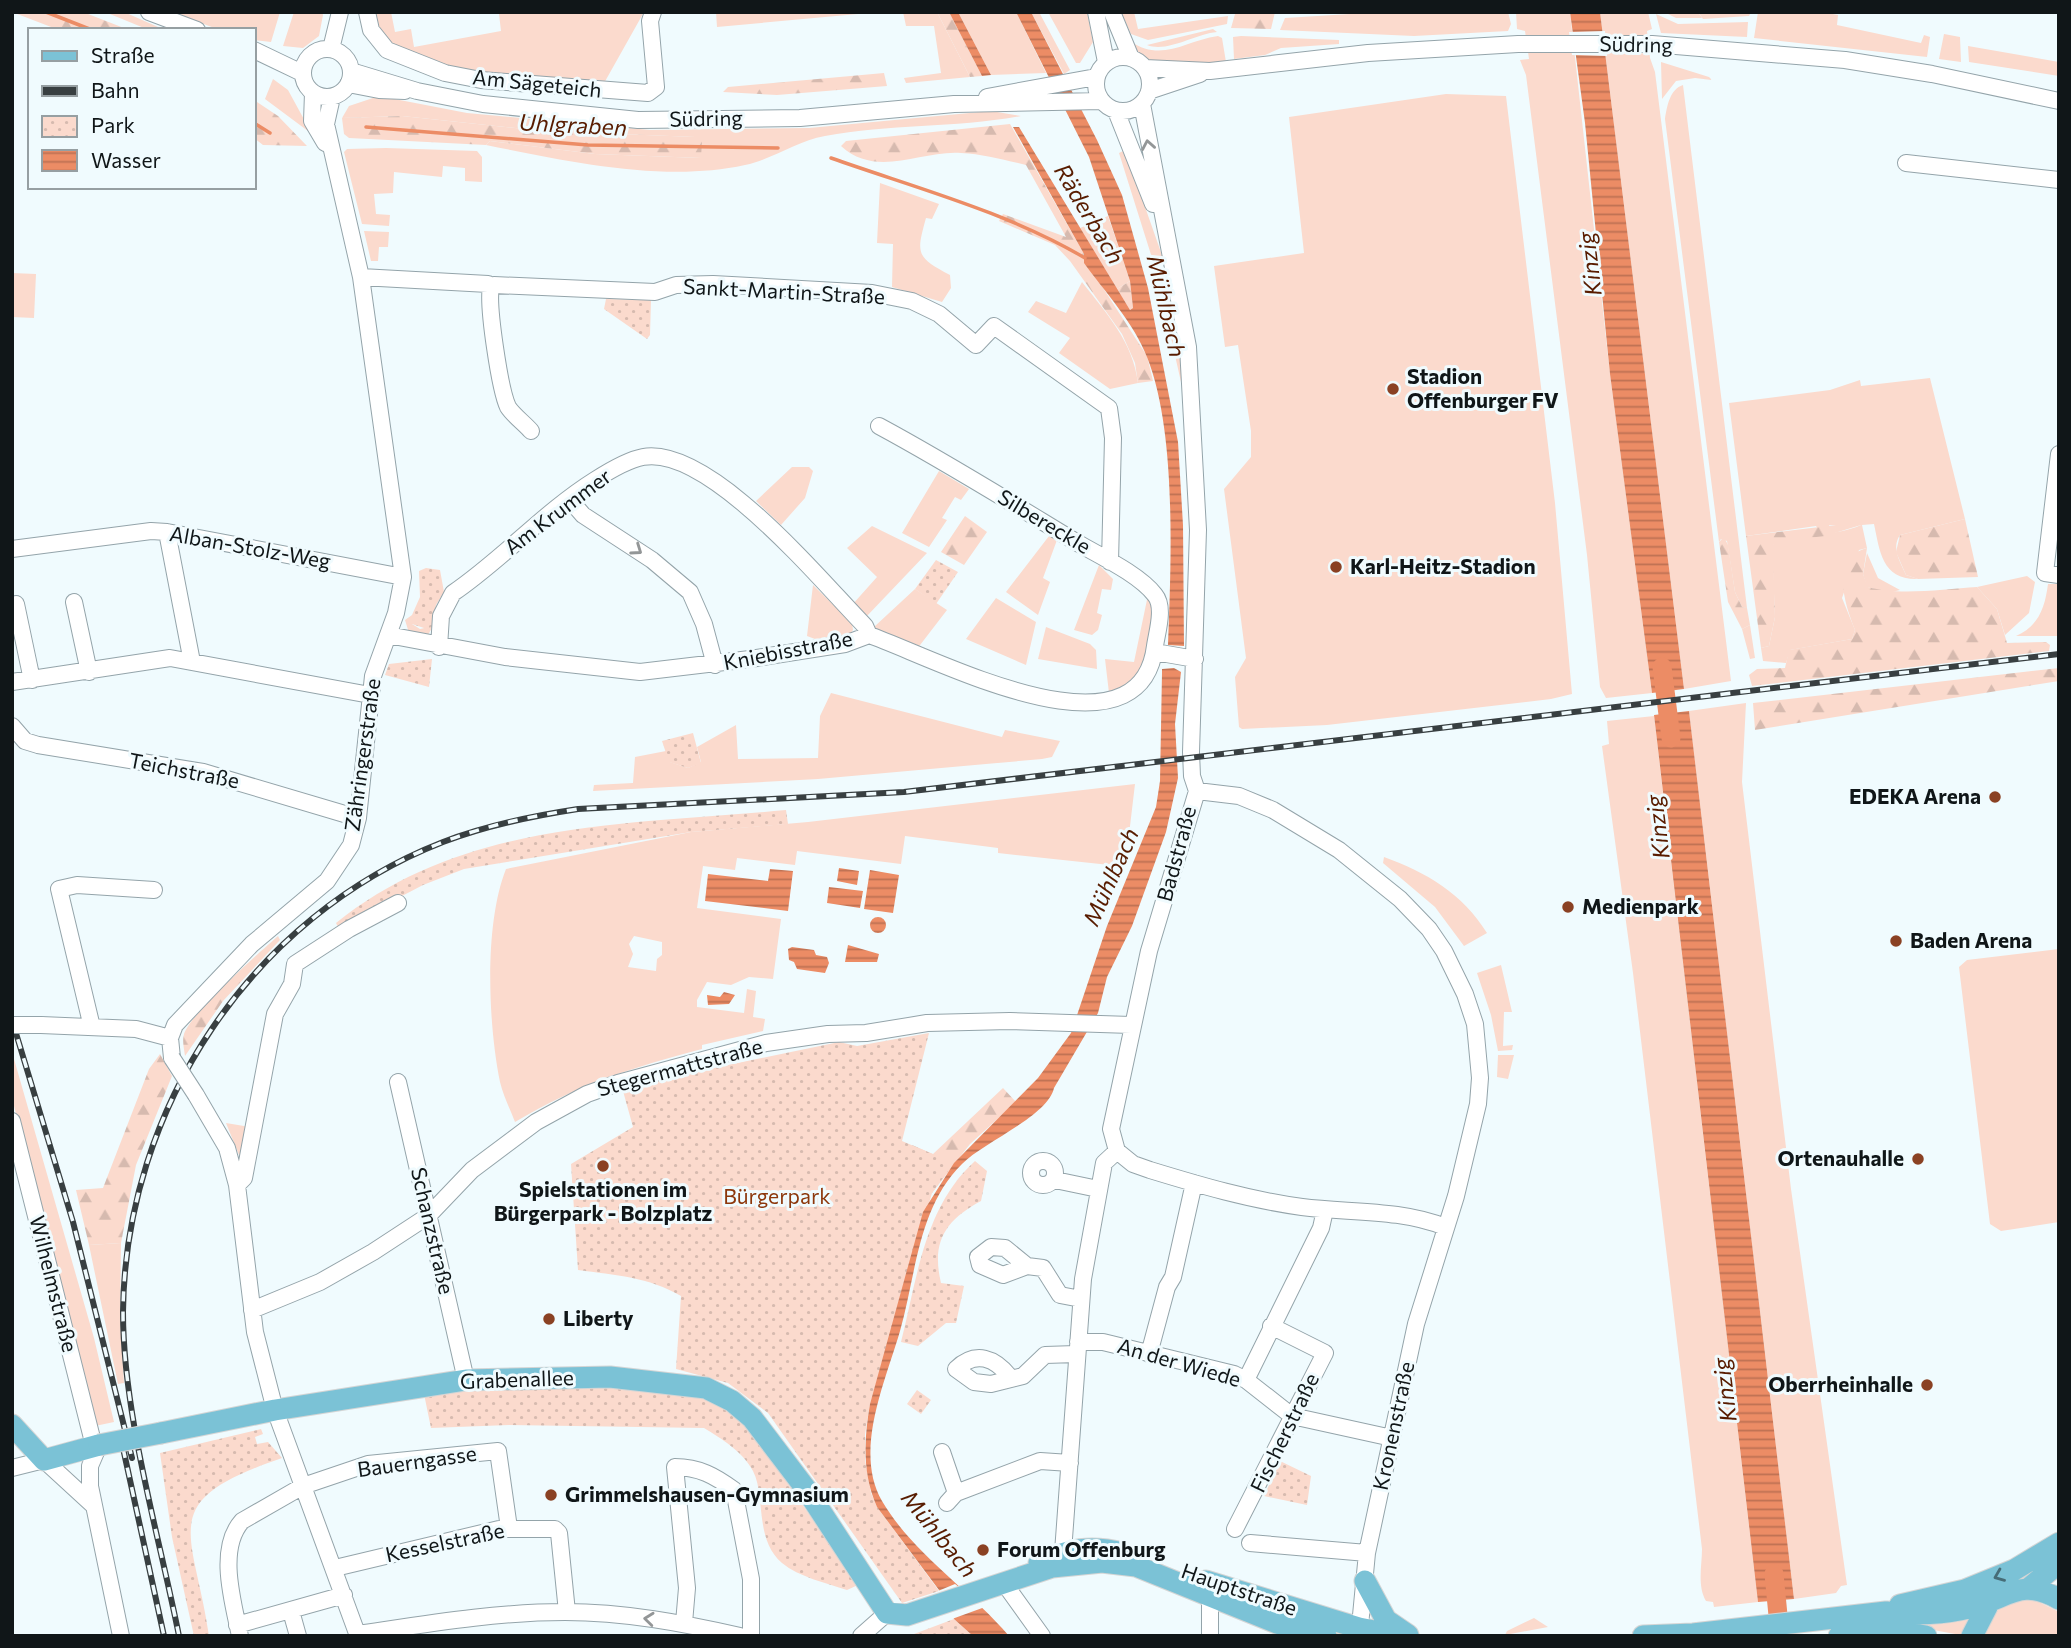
<svg xmlns="http://www.w3.org/2000/svg" width="2071" height="1648" font-family="Commissioner,sans-serif">
	<defs>
		<pattern id="forest-firs" width="22" height="20" patternUnits="userSpaceOnUse" patternTransform="scale(1.75)"><rect width="22" height="20" fill="#fbdacd"/><path d="M5 1l3.5 6h-7zM16 11l3.5 6h-7z" fill="#d6baaf"/></pattern>
		<pattern id="park-dots" width="8" height="8" patternUnits="userSpaceOnUse" patternTransform="scale(1.75)"><rect width="8" height="8" fill="#fbdacd"/><path d="M2 2h.1M6 6h.1" fill="none" stroke="#d6baaf" stroke-width="1.8" stroke-linecap="round"/></pattern>
		<pattern id="water-rules" width="6" height="5" patternUnits="userSpaceOnUse" patternTransform="scale(1.75)"><rect width="6" height="5" fill="#ec8c65"/><path d="M0 2.5h6" fill="none" stroke="#be7152"/></pattern>
	</defs>
	<rect width="100%" height="100%" fill="#f0fbfe"/>
	<path fill="#fbdacd" fill-rule="evenodd" d="M105,12H124L165,30H149Z
		M171,12H280L271,42L254,40V30H220Z
		M294,12H322L323,15L319,36L303,48L283,46Z
		M373,12H391L395,32L411,29L414,47L501,31L499,14L509,12H644L603,85C551,80 419,76 383,37C378,31 376,20 373,12Z
		M716,12H880L717,27Z
		M903,12H937L970,77L906,83L904,78L941,73L934,26H906Z
		M958,12H1016L1046,73L991,75Z
		M1031,12H1039L1070,70L1064,74Z
		M1048,12H1087L1093,42L1080,63H1076Z
		M1121,12H1134L1138,29L1228,16L1227,24L1148,40L1131,34Z
		M1382,12H1508L1511,24L1508,31L1414,36L1280,30L1285,18Z
		M1516,12H1570L1610,374L1652,693L1606,698L1600,687L1587,555L1526,75L1520,60L1529,59L1525,31L1517,29Z
		M1600,12H1648L1652,29L1647,31L1650,58L1655,72L1731,681L1684,689Z
		M1664,12H1698L1702,18H1676Z
		M1758,12H1822L1838,15L1837,25L1921,43L1924,35L1930,37L1927,57L1754,38Z
		M1656,14L1678,24L1748,22L1747,37L1661,33Z
		M1213,29L1217,32C1195,34 1167,53 1147,45Z
		M1944,34L1960,37L1961,62L1939,59Z
		M1218,36L1222,38L1226,62C1193,64 1147,77 1130,41C1162,63 1184,41 1218,36Z
		M1233,37L1241,36L1339,40V44L1281,48L1265,55L1234,59Z
		M1968,46L2059,62V76L1969,62Z
		M1661,62L1709,77L1712,80L1695,78L1676,81L1662,99Z
		M273,79L288,90L312,134L265,99Z
		M1683,85L1747,608L1742,607L1735,592L1727,541L1721,539L1719,542L1665,119C1667,106 1670,89 1683,85Z
		M1446,94L1506,96L1555,503L1572,694L1551,699L1327,725L1242,729L1239,727L1235,677L1246,658L1224,489L1251,457V431L1238,345L1225,347L1214,266L1304,253L1289,117Z
		M379,96L467,113L650,130L809,128L991,111L1021,116C957,128 889,124 825,136C797,141 773,159 745,165C664,183 566,161 486,145L490,141L595,154L701,158L695,137L544,131L402,116L342,118L349,106Z
		M386,148L477,151L482,157V182L465,181V168L443,166L442,177L394,172L393,193L374,194L376,214L390,215L389,226L362,224L344,152L347,149Z
		M1125,150L1163,258L1153,261L1119,153Z
		M880,183L939,204L932,219L926,218C916,254 916,257 950,275L951,288L942,302L892,287L893,244L877,243Z
		M1108,216L1130,281L1117,289L1080,228Z
		M364,231L389,232L388,247H379L378,261H371Z
		M12,273L36,274L34,318L12,317Z
		M1166,273L1176,305L1183,381L1181,382L1157,276Z
		M1082,282C1107,314 1133,342 1138,383L1110,389L1059,353L1070,338L1028,312L1036,301L1066,313Z
		M1930,378L1965,519L1900,535C1891,548 1900,561 1906,575L1918,579C1882,580 1880,552 1874,524L1862,525L1867,548L1859,550L1842,598L1855,630L1852,639L1790,650L1786,663L1763,661L1761,648L1769,646L1775,617L1772,545C1790,534 1835,537 1861,525H1829L1830,528L1818,529L1816,526L1746,536L1729,403L1830,390L1860,380L1861,386Z
		M792,467H809L813,471L805,498L781,525L756,501Z
		M939,471L969,489L961,500L955,497L942,518L947,520L929,547L902,533Z
		M872,526L927,553L866,617L852,605L877,577L847,548Z
		M1049,536L1057,540L1043,578L1050,582L1038,615L1006,592Z
		M1867,553L1878,578L1900,590L1888,593L1867,587L1863,574Z
		M1099,565L1113,579L1111,590L1102,589L1097,613L1102,615L1098,630L1092,635L1074,630Z
		M2027,576L2035,582L2029,613L2005,635L1997,609L1977,587Z
		M2048,584H2059V636H2016C2039,626 2045,607 2048,584Z
		M813,585L852,623L853,630L850,634L815,639L807,636Z
		M915,589L947,610L917,649L879,632L874,627Z
		M1148,595C1161,616 1150,662 1133,679C1127,685 1117,689 1109,693L1105,659L1134,662Z
		M996,598L1036,622L1026,665L966,639Z
		M412,615V624L420,629L433,626L428,635L409,633L405,620Z
		M1750,625L1755,658L1750,659L1742,629Z
		M1046,627L1090,644L1096,650L1097,669L1038,659Z
		M831,693L1002,737L1005,730L1060,741L1052,757L1042,759L818,779L593,791L594,785L633,783L635,757L666,751L670,762L688,768L701,762L697,747L736,725L738,759L818,758L820,716Z
		M1746,703L1742,782L1791,1189L1847,1585L1841,1586L1836,1593L1794,1599L1689,711Z
		M1654,716L1758,1602L1714,1607L1713,1602L1706,1601C1697,1586 1702,1565 1702,1549L1633,973L1602,746L1609,744L1607,721Z
		M1135,784L1128,843H1121L1119,866L998,853V848L905,836L901,864L797,851L795,865L737,858L735,870L703,866L697,908L781,919L773,979L749,977L731,985L707,982L697,1000V1007L744,1013L747,989L756,991L753,1017L765,1019L763,1031L702,1045V1049C631,1068 579,1084 515,1122C510,1109 503,1095 500,1082C488,1023 484,924 506,869L691,832L808,822ZM634,936L662,942V955L657,959L656,971L628,967L633,954L629,944Z
		M1384,857C1426,872 1463,894 1487,933L1464,946L1435,907L1383,863Z
		M2059,949V1222L2001,1231L1990,1224L1959,967L1967,960Z
		M1501,965L1512,1012H1504L1503,1046L1513,1045L1512,1050L1498,1051L1491,1015L1477,973Z
		M12,1052L94,1338L114,1422L95,1426L12,1098Z
		M1498,1055H1514L1508,1079L1497,1077Z
		M226,1123L250,1127L241,1160Z
		M121,1243L120,1319L124,1383L118,1384L89,1245Z
		M2033,1599L2059,1612V1636H1976C1995,1610 2000,1600 2033,1599Z
		M1975,1616L1966,1636L1906,1625Z
		M1534,1618L1548,1627L1505,1635L1507,1631Z"/>
	<path fill="url(#forest-firs)" d="M12,12H83L129,30H59Z
		M937,12H949L982,76L970,77Z
		M1240,12H1275L1271,29L1231,28L1235,14Z
		M1698,12H1751L1749,16L1703,19Z
		M884,73L887,86L777,95L723,92L728,87Z
		M254,100L278,116L307,146L263,145L254,138Z
		M402,116L544,131L696,137L702,141L701,158L595,154L490,141L486,145L349,138L344,134L342,118Z
		M1010,124L1084,254L1083,257L1147,356L1153,381L1138,383L1135,363L1122,334L1070,261L1055,245L999,221L1003,214L1066,237L1026,165C1005,160 983,154 961,153C921,150 877,179 841,146L846,141Z
		M1130,281L1133,308L1130,310L1117,289Z
		M965,516L987,532L964,565L941,552Z
		M1965,519L1978,577L1918,579L1906,575L1896,552L1900,535Z
		M1861,522V525L1825,536L1790,540L1773,545L1775,617L1769,646L1761,648L1746,536Z
		M1722,539H1725L1728,545L1735,592L1742,607L1747,608L1750,625L1742,629L1728,602L1719,542Z
		M1867,548L1863,574L1868,587C1898,596 1944,589 1977,587L1997,609L2007,643L2046,642L2050,645L2049,651L1752,686L1749,675L1757,669L1785,668L1789,650L1852,639L1855,630C1845,605 1829,558 1867,548Z
		M2059,668V681L1755,730L1753,703Z
		M278,936L280,940L223,1001L185,1056C184,1048 182,1041 184,1034C193,1010 257,955 278,936Z
		M160,1054L172,1076L136,1165L121,1243L89,1245L76,1190L103,1188L149,1069Z
		M1003,1088L1016,1102L970,1144L932,1193L912,1145L933,1154Z"/>
	<path fill="url(#park-dots)" d="M606,299L651,300L650,335L647,339L604,309Z
		M936,560L958,572L936,604L915,589Z
		M426,568L440,570L444,592L436,605L433,626L427,629L412,624V615L420,597L419,571Z
		M432,659L429,687L385,675L389,664Z
		M693,733L701,763L688,768L669,762L662,741Z
		M786,810L788,824L691,832L464,869L423,885L339,929L336,923C465,819 631,825 786,810Z
		M929,1033L902,1141L954,1163L932,1193L870,1404L865,1434V1460L871,1493L877,1507L939,1591L902,1603L768,1413L728,1383L676,1369L681,1296C649,1277 615,1275 578,1270L571,1164L633,1127L623,1091L661,1079L839,1042L857,1046Z
		M975,1161L987,1171L981,1201C946,1220 931,1241 941,1283L964,1286L956,1323H946L918,1346L901,1342C917,1279 924,1207 975,1161Z
		M468,1385L673,1388L719,1404L747,1425L858,1585L847,1590C826,1583 799,1577 782,1563C754,1539 766,1496 753,1471C744,1453 721,1438 704,1428L509,1425L431,1428L424,1394Z
		M917,1390L931,1400L921,1414L907,1404Z
		M261,1429L263,1434L255,1437L257,1444L268,1442L282,1458C154,1502 193,1527 209,1636H194L172,1537L160,1453Z
		M1280,1461L1311,1476L1307,1505L1264,1496Z
		M954,1619L973,1636H912L914,1634Z"/>
	<path fill="url(#water-rules)" d="M949,12H958L991,75L982,76Z
		M1016,12H1031L1097,140L1122,195L1148,288L1178,442L1183,525L1184,646L1168,645C1171,564 1177,432 1147,357C1134,323 1105,292 1084,263V254L1013,127H1019L1130,310L1133,308L1130,281L1089,157Z
		M1570,12H1600L1684,689L1652,693L1610,374L1585,123Z
		M1174,668L1181,672L1175,724L1178,778L1166,832L1132,926L1107,977L1098,1013L1054,1088C1048,1116 984,1142 962,1164C918,1207 916,1275 900,1331C886,1380 853,1451 882,1501C914,1555 969,1589 1009,1636H973L954,1619L939,1590L877,1507C862,1473 864,1439 870,1404L923,1212L954,1163L1038,1078L1071,1033L1107,926L1156,807L1160,781L1162,673V669Z
		M1689,711L1794,1599L1758,1602L1654,715Z
		M839,868L859,871L857,885L837,881Z
		M770,869L793,871L788,911L705,901L708,874L768,881Z
		M870,870L899,875L893,913L864,909Z
		M829,887L863,891L860,908L827,903Z
		M870 925a8 8 0 1 1 16 0a8 8 0 1 1-16 0Z
		M848,945L879,954L877,962H845Z
		M792,947L814,950L816,955L827,957L829,963L825,973L797,969L794,962L789,960L788,949Z
		M724,992L735,995L729,1004L708,1005L707,995L720,997Z"/>
	<path fill="#f0fbfe" d="M1605,31L1607,56L1572,55L1569,32Z
		M955,1584L985,1607L952,1619L938,1591Z"/>
	<g fill="none" stroke-linecap="round" stroke-linejoin="round">
		<path stroke="#ec8c65" stroke-width="3.5" d="M46,12L92,30
			M254,123L270,133
			M366,127L588,145L778,148
			M831,158C916,188 1007,212 1085,258"/>
		<path stroke="#ec8c65" stroke-width="19" d="M1662,667L1671,738
			M1774,1574L1780,1636"/>
		<g stroke="#94a4aa" stroke-width="18">
			<path id="minor" d="M149,12L197,30
				M367,12L371,30L387,50L445,73L481,80L648,93L656,87L650,21L653,12
				M1096,12L1106,62
				M1112,12L1131,58
				M303 73a24 24 0 1 1 48 0a24 24 0 1 1-48 0Z
				M331,49L340,12
				M254,50L302,73
				M1096 84a27 27 0 1 1 54 0a27 27 0 1 1-54 0Z
				M1145,68L1210,71L1368,53L1518,44H1652L1845,60L1932,74L2059,101
				M351,71L417,91L483,104L638,120L800,118L954,104L1101,101
				M348,84L379,90L405,91
				M1149,91L1200,74
				M313,93L312,121L325,143
				M987,97L1096,77
				M1142,104L1188,347L1198,530L1191,752L1192,776L1197,791
				M1116,111L1153,204
				M1906,163L2059,180
				M361,277L488,284
				M494,285L655,292L676,285L713,284L872,293L912,301L939,314L976,345L994,326L1109,408L1113,438L1110,562
				M491,287C487,305 500,390 508,407C513,415 525,424 531,431
				M2059,454L2045,573L2059,575
				M570,500L583,515L652,560L690,592L704,624L715,665
				M167,532L192,662
				M12,549L151,531L167,532L403,577
				M74,602L89,672
				M16,604L32,680
				M388,635L505,657L640,672L750,659L845,644L869,635C931,656 1140,769 1155,646C1157,632 1165,607 1155,595C1139,574 1098,555 1076,542C1010,502 946,462 879,426
				M439,647L441,616L453,593C503,559 544,512 595,480C609,471 627,460 643,457C709,445 820,580 865,626L869,635
				M1155,652L1195,659
				M12,682L170,658L370,695
				M12,726L25,741L38,745L203,772L358,818
				M1197,791L1239,796L1273,810L1339,850L1400,899L1429,929L1444,951L1465,994L1475,1024L1480,1078L1478,1104L1456,1196L1416,1324L1367,1553L1359,1636
				M1197,791L1149,951L1111,1129L1117,1151L1133,1164L1150,1170C1199,1185 1250,1200 1302,1207C1350,1213 1400,1209 1445,1227
				M41,1025L136,1029L170,1038
				M92,1027L59,889L77,885L154,890
				M172,1058L170,1038L175,1025L252,944L327,881L351,845L358,818L373,676L396,613L403,577L361,277L326,124L332,97
				M398,1082L466,1380
				M196,1095L227,1148L237,1185L255,1332L275,1410L358,1636
				M12,1121L94,1446
				M1031 1173a12 12 0 1 1 24 0a12 12 0 1 1-24 0Z
				M1055,1180L1098,1189
				M237,1185L244,1178L275,1014L292,984L295,964L349,929L398,903
				M1027,1266L1005,1248L991,1247L978,1257L980,1265L1003,1275L1027,1266L1043,1268L1060,1295L1081,1299
				M252,1310L320,1282L373,1252L428,1216L472,1170L536,1122L587,1094L618,1083L766,1043L828,1034L866,1033L927,1023L1010,1021L1131,1025
				M1078,1342H1103L1234,1374L1246,1380L1292,1416L1392,1438
				M1149,1354L1167,1287L1173,1277L1194,1183
				M1010,1377C995,1358 976,1350 956,1369L974,1382L991,1384L1023,1376L1045,1355L1076,1354
				M1246,1380L1321,1228L1325,1210
				M99,1445L90,1466V1486L121,1636
				M942,1452L956,1493
				M12,1468L44,1460L93,1505
				M947,1503L956,1493L1040,1461L1070,1463
				M1235,1529L1325,1353L1271,1326
				M1250,1543L1367,1553
				M1063,1552L1083,1279L1104,1163L1117,1151
				M335,1568L499,1529H555L559,1533L567,1612
				M1004,1583L1042,1636
				M1210,1598V1636
				M291,1611L298,1636
				M684,1623L687,1588L675,1467C699,1467 715,1476 734,1490L751,1579V1636
				M237,1625L344,1595
				M358,1634C426,1624 496,1612 565,1612C624,1612 683,1623 740,1636
				M240,1636C233,1602 217,1549 242,1521L303,1486L368,1464L498,1451L509,1528
				M861,1636L887,1613"/>
		</g>
		<g stroke="#d4d5d5" stroke-width="23">
			<path id="major" d="M12,1425L44,1460L99,1445
				M161,1433L275,1410L466,1380L610,1377L706,1388L732,1401L752,1418L806,1489L887,1613L907,1615L1052,1567L1102,1562L1136,1566L1277,1623L1326,1636
				M1039,1563C1069,1549 1090,1545 1123,1553
				M1206,1581L1359,1628L1399,1636
				M1365,1581L1386,1620L1408,1635
				M2029,1588L2059,1563
				M1900,1605L1965,1590L2014,1570L2059,1543
				M1643,1636L1693,1634L1886,1612C1913,1616 1946,1614 1972,1607C2009,1598 2020,1577 2059,1599
				M1839,1636L1901,1632L1926,1636
				M1972,1636L1990,1601"/>
		</g>
		<use href="#minor" stroke="#fff" stroke-width="16"/>
		<use href="#major" stroke="#7bc2d6" stroke-width="21"/>
		<g stroke="#383f41" stroke-width="6">
			<path id="rail" d="M12,1020L73,1222L132,1458
				M123,1448L164,1636
				M179,1636C159,1535 123,1415 123,1312C125,1109 251,917 443,842C487,825 532,816 578,809L904,792L2059,654"/>
		</g>
		<use href="#rail" stroke="#f0fbfe" stroke-width="3.5" stroke-dasharray="10" stroke-linecap="butt"/>
		<g stroke="#94a4aa" stroke-width="18" stroke-linecap="butt">
			<path id="minor-bridge" d="M12,1025H41
				M172,1058L196,1095"/>
		</g>
		<g stroke="#d4d5d5" stroke-width="23" stroke-linecap="butt">
			<path id="major-bridge" d="M99,1445L161,1433"/>
		</g>
		<use href="#minor-bridge" stroke="#fff" stroke-width="16"/>
		<use href="#major-bridge" stroke="#7bc2d6" stroke-width="21"/>
	</g>
	<defs><path id="oneway-chevron" d="M-2-3.5L2.5 0L-2 3.5" fill="none" stroke-width="1.6" stroke-linecap="round" stroke-linejoin="round" transform="scale(1.75)"/></defs>
	<g stroke="#939697">
		<use href="#oneway-chevron" transform="translate(1148 145) rotate(-100)"/>
		<use href="#oneway-chevron" transform="translate(637 550) rotate(35)"/>
		<use href="#oneway-chevron" transform="translate(649 1619) rotate(-174)"/>
	</g>
	<use stroke="#466c77" href="#oneway-chevron" transform="translate(1999 1576) rotate(158)"/>
	<g fill="#8a4123" stroke="#f0fbfe" stroke-width="2.5">
		<circle cx="1393" cy="389" r="7"/>
		<circle cx="1336" cy="567" r="7"/>
		<circle cx="1995" cy="797" r="7"/>
		<circle cx="1568" cy="907" r="7"/>
		<circle cx="1896" cy="941" r="7"/>
		<circle cx="1918" cy="1159" r="7"/>
		<circle cx="603" cy="1166" r="7"/>
		<circle cx="549" cy="1319" r="7"/>
		<circle cx="1927" cy="1385" r="7"/>
		<circle cx="551" cy="1495" r="7"/>
		<circle cx="983" cy="1550" r="7"/>
	</g>
	<g text-anchor="middle" stroke-width="6" stroke-linejoin="round" paint-order="stroke">
		<g font-size="21" fill="#101618" stroke="#f0fbfe">
			<text transform="translate(1636 45) rotate(1)" y="7">Südring</text>
			<text transform="translate(537 84) rotate(6)" y="7">Am Sägeteich</text>
			<text transform="translate(706 119) rotate(-1)" y="7">Südring</text>
			<text transform="translate(784 292) rotate(3)" y="7">Sankt-Martin-Straße</text>
			<text transform="translate(558 512) rotate(-37)" y="7">Am Krummer</text>
			<text transform="translate(1044 522) rotate(31)" y="7">Silbereckle</text>
			<text transform="translate(250 548) rotate(10)" y="7">Alban-Stolz-Weg</text>
			<text transform="translate(788 651) rotate(-11)" y="7">Kniebisstraße</text>
			<text transform="translate(363 755) rotate(-82)" y="7">Zähringerstraße</text>
			<text transform="translate(184 771) rotate(11)" y="7">Teichstraße</text>
			<text transform="translate(1177 854) rotate(-75)" y="7">Badstraße</text>
			<text transform="translate(680 1068) rotate(-15)" y="7">Stegermattstraße</text>
			<text transform="translate(432 1231) rotate(77)" y="7">Schanzstraße</text>
			<text transform="translate(53 1284) rotate(76)" y="7">Wilhelmstraße</text>
			<text transform="translate(1179 1363) rotate(16)" y="7">An der Wiede</text>
			<text transform="translate(517 1380) rotate(-2)" y="7">Grabenallee</text>
			<text transform="translate(1394 1426) rotate(-78)" y="7">Kronenstraße</text>
			<text transform="translate(1285 1433) rotate(-64)" y="7">Fischerstraße</text>
			<text transform="translate(417 1462) rotate(-8)" y="7">Bauerngasse</text>
			<text transform="translate(445 1543) rotate(-12)" y="7">Kesselstraße</text>
			<text transform="translate(1239 1590) rotate(19)" y="7">Hauptstraße</text>
		</g>
		<g font-size="21" font-weight="bold" fill="#101618" stroke="#f0fbfe" text-anchor="start">
			<text x="1407" y="384">Stadion<tspan x="1407" dy="24">Offenburger FV</tspan></text>
			<text x="1350" y="574">Karl-Heitz-Stadion</text>
			<text x="1981" y="804" text-anchor="end">EDEKA Arena</text>
			<text x="1582" y="914">Medienpark</text>
			<text x="1910" y="948">Baden Arena</text>
			<text x="1904" y="1166" text-anchor="end">Ortenauhalle</text>
			<text x="603" y="1197" text-anchor="middle">Spielstationen im<tspan x="603" dy="24">Bürgerpark - Bolzplatz</tspan></text>
			<text x="563" y="1326">Liberty</text>
			<text x="1913" y="1392" text-anchor="end">Oberrheinhalle</text>
			<text x="565" y="1502">Grimmelshausen-Gymnasium</text>
			<text x="997" y="1557">Forum Offenburg</text>
		</g>
		<g font-size="21" fill="#8d370b" stroke="#f0fbfe">
			<text x="777" y="1204">Bürgerpark</text>
		</g>
		<g font-size="23" font-style="italic" fill="#581c00" stroke="#f0fbfe">
			<text transform="translate(573 125) rotate(3)" y="8">Uhlgraben</text>
			<text transform="translate(1089 214) rotate(59)" y="8">Räderbach</text>
			<text transform="translate(1590 264) rotate(-97)" y="8">Kinzig</text>
			<text transform="translate(1166 306) rotate(77)" y="8">Mühlbach</text>
			<text transform="translate(1658 827) rotate(-97)" y="8">Kinzig</text>
			<text transform="translate(1111 877) rotate(-66)" y="8">Mühlbach</text>
			<text transform="translate(1725 1390) rotate(-97)" y="8">Kinzig</text>
			<text transform="translate(939 1534) rotate(51)" y="8">Mühlbach</text>
		</g>
	</g>
	<rect width="2071" height="1648" fill="none" stroke="#101618" stroke-width="28"/>
	<rect x="28" y="28" width="228" height="161" fill="#f0fbfe" stroke="#969fa2" stroke-width="2"/>
	<rect x="42" y="51" width="35" height="10" fill="#7bc2d6" stroke="#969fa2" stroke-width="2"/>
	<text x="91" y="63" font-size="21" fill="#101618">Straße</text>
	<rect x="42" y="86" width="35" height="10" fill="#383f41" stroke="#969fa2" stroke-width="2"/>
	<text x="91" y="98" font-size="21" fill="#101618">Bahn</text>
	<rect x="42" y="116" width="35" height="21" fill="url(#park-dots)" stroke="#969fa2" stroke-width="2"/>
	<text x="91" y="133" font-size="21" fill="#101618">Park</text>
	<rect x="42" y="150" width="35" height="21" fill="url(#water-rules)" stroke="#969fa2" stroke-width="2"/>
	<text x="91" y="168" font-size="21" fill="#101618">Wasser</text>
</svg>
